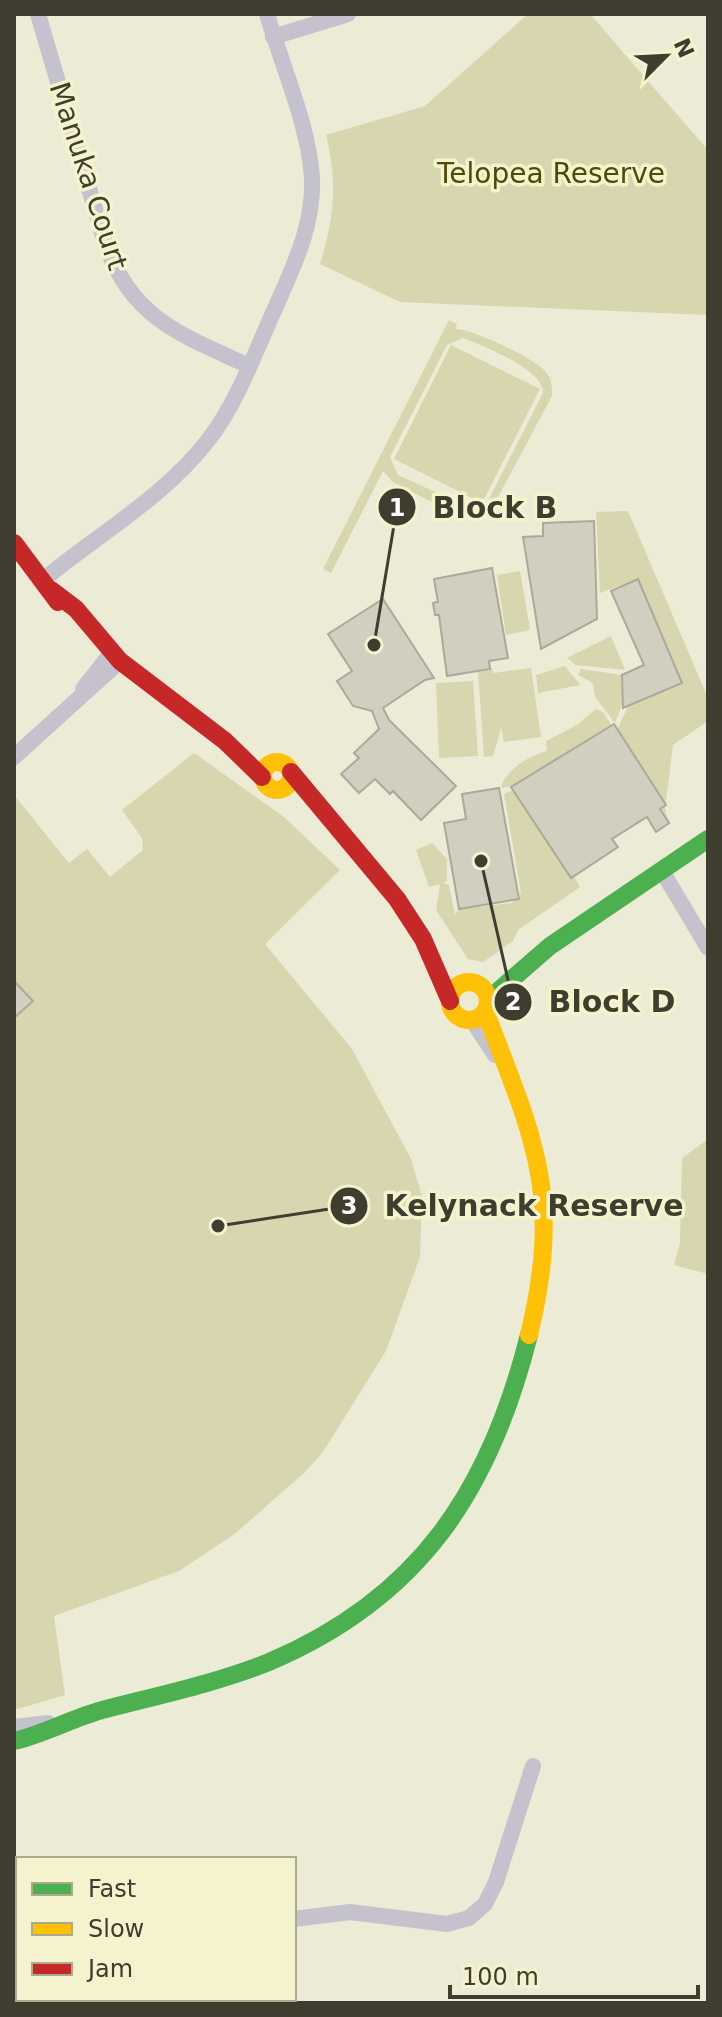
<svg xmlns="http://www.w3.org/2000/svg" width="722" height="2017" font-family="'DejaVu Sans',sans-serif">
	<rect width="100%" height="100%" fill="#ecebd6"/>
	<path fill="#d8d6ae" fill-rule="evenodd" d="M528,14H590L707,149L708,315L400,302L320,264C334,219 338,182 326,135L425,106Z
		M449,320L457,324L455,329C471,328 536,359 546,372C552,379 552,387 552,396L489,514L465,519L393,482L383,471L331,573L323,569ZM463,338C484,346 544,370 543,393L486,505L475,510L398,475L390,457L447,345Z
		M451,345L540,389L482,503L394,459Z
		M628,511L708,698V721L673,745L665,809L669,823L617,730L630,702L681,683L638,579L600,593L596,512Z
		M520,571L530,630L506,635L497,575Z
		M611,636L625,670L576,665L567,658Z
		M565,666L580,685L538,693L536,675Z
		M492,668L494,673L531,668L541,737L504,742L501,728L493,756L484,757L478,671Z
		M581,669L622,675L623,702L615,723L595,697L593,683L578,675Z
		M473,681L478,756L439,758L436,683Z
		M596,709L603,712L612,726L512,786L501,788C504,770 531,755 547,751L546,741L577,725Z
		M194,753L284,817L340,870L265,944L352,1049L411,1159L422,1196L420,1257L386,1351L323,1452L305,1472L236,1533L179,1571L54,1616L65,1695L14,1710V795L69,863L87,849L110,877L143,850L142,838L122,810Z
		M535,780L521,802L570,878L574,876L580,887L518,930L513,941L483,962L468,959L436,910L440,884L429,887L416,850L432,843L447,859V881L442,883L449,885L455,915L459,909L512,903L521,893L504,794Z
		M708,1139V1274L674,1265L680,1243L682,1158Z"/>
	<path fill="#d1d0c0" stroke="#aaaa9a" stroke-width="2" d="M594,521L597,619L541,649L523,537L543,536V523Z
		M492,568L508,658L489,661L490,669L447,676L439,615H435L433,603L438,602L434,579Z
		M638,579L682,683L623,708L622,675L644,665L611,591Z
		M383,599L434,678L425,680L383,708L389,720L456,786L421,820L393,791L390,794L375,779L359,793L341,774L359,758L354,753L379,729L372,711L353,706L337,681L352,671L328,634Z
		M614,724L666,805L660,809L669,823L656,832L647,817L612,839L618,847L571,878L511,787Z
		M499,788L519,899L459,909L444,823L466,819L462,794Z
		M14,981L33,1001L14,1018Z"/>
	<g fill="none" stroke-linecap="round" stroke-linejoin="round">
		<path stroke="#c5c2ce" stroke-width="16" d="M38,14L105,243C132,319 180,334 249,366
			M273,37L348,14
			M43,580C97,535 165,497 209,439C239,400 256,349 277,304C295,263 314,224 312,177C308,123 282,66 267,14
			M83,689L112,652
			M14,757L120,661
			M662,871L708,948
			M472,1020L495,1055
			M14,1727L48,1723
			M294,1919L350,1912L447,1924L469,1918L485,1904L496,1882L533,1766
			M14,1933L18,1947
			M33,1999L34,2003"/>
		<path stroke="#4caf50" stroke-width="18" d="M489,999L550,946L708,839
			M14,1741C45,1734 74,1717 106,1709C160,1695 217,1683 269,1662C420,1598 490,1490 529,1335"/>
		<path stroke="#ffc107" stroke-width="18" d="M263 776a14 14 0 1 1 28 0a14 14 0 1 1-28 0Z
			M450 1001a19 19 0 1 1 38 0a19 19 0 1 1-38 0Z
			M485,1011C534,1139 563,1194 529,1335"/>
		<path stroke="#c62828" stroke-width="18" d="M14,543L58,602
			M51,590L76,609L120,661L225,741L262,777
			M291,772L397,899L423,939L450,1001"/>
	</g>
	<g text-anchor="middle" stroke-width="7" stroke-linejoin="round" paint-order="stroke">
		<g font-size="28" fill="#4f4a09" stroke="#f4f3ce">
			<text x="551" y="183">Telopea Reserve</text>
		</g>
		<g font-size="28" fill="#3e3d2f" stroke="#f4f3ce">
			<text transform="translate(89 176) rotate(72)" y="10">Manuka Court</text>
		</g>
	</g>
	<path fill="none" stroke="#3e3d2f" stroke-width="3" d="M374 645L397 507M481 861L513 1002M218 1226L349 1206"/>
	<g fill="#3e3d2f" stroke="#f4f3ce" stroke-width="3">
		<circle cx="374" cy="645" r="8"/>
		<circle cx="481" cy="861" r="8"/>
		<circle cx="218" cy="1226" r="8"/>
		<circle cx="397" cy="507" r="20"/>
		<circle cx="513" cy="1002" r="20"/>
		<circle cx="349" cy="1206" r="20"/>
	</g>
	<g font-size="24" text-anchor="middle" font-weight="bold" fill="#fff">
		<text x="397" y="516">1</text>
		<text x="513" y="1010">2</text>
		<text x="349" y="1214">3</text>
	</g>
	<g font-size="30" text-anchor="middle" font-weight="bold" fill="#3e3d2f" stroke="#f4f3ce" stroke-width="7" stroke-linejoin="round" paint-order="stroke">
		<text x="495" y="518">Block B</text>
		<text x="612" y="1012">Block D</text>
		<text x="534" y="1216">Kelynack Reserve</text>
	</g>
	<rect width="722" height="2017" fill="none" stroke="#3e3d2f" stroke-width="32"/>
	<rect x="16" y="1857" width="280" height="144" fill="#f4f3ce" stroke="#abaa8e" stroke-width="2"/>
	<rect x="32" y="1883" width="40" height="12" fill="#4caf50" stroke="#abaa8e" stroke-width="2"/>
	<text x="88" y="1897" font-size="24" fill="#3e3d2f">Fast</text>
	<rect x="32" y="1923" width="40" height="12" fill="#ffc107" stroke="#abaa8e" stroke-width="2"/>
	<text x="88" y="1937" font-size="24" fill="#3e3d2f">Slow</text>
	<rect x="32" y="1963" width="40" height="12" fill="#c62828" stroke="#abaa8e" stroke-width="2"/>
	<text x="88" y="1977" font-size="24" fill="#3e3d2f">Jam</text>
	<g transform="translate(666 56) rotate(66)" stroke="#f4f3ce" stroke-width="6" paint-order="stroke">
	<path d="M0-6L14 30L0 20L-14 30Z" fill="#3e3d2f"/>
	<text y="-12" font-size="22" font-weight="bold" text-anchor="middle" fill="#3e3d2f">N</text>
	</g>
	<path d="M450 1985v12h248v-12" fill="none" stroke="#3e3d2f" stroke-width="4"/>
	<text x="462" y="1985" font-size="24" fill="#3e3d2f" stroke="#f4f3ce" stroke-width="6" paint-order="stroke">100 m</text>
</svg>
